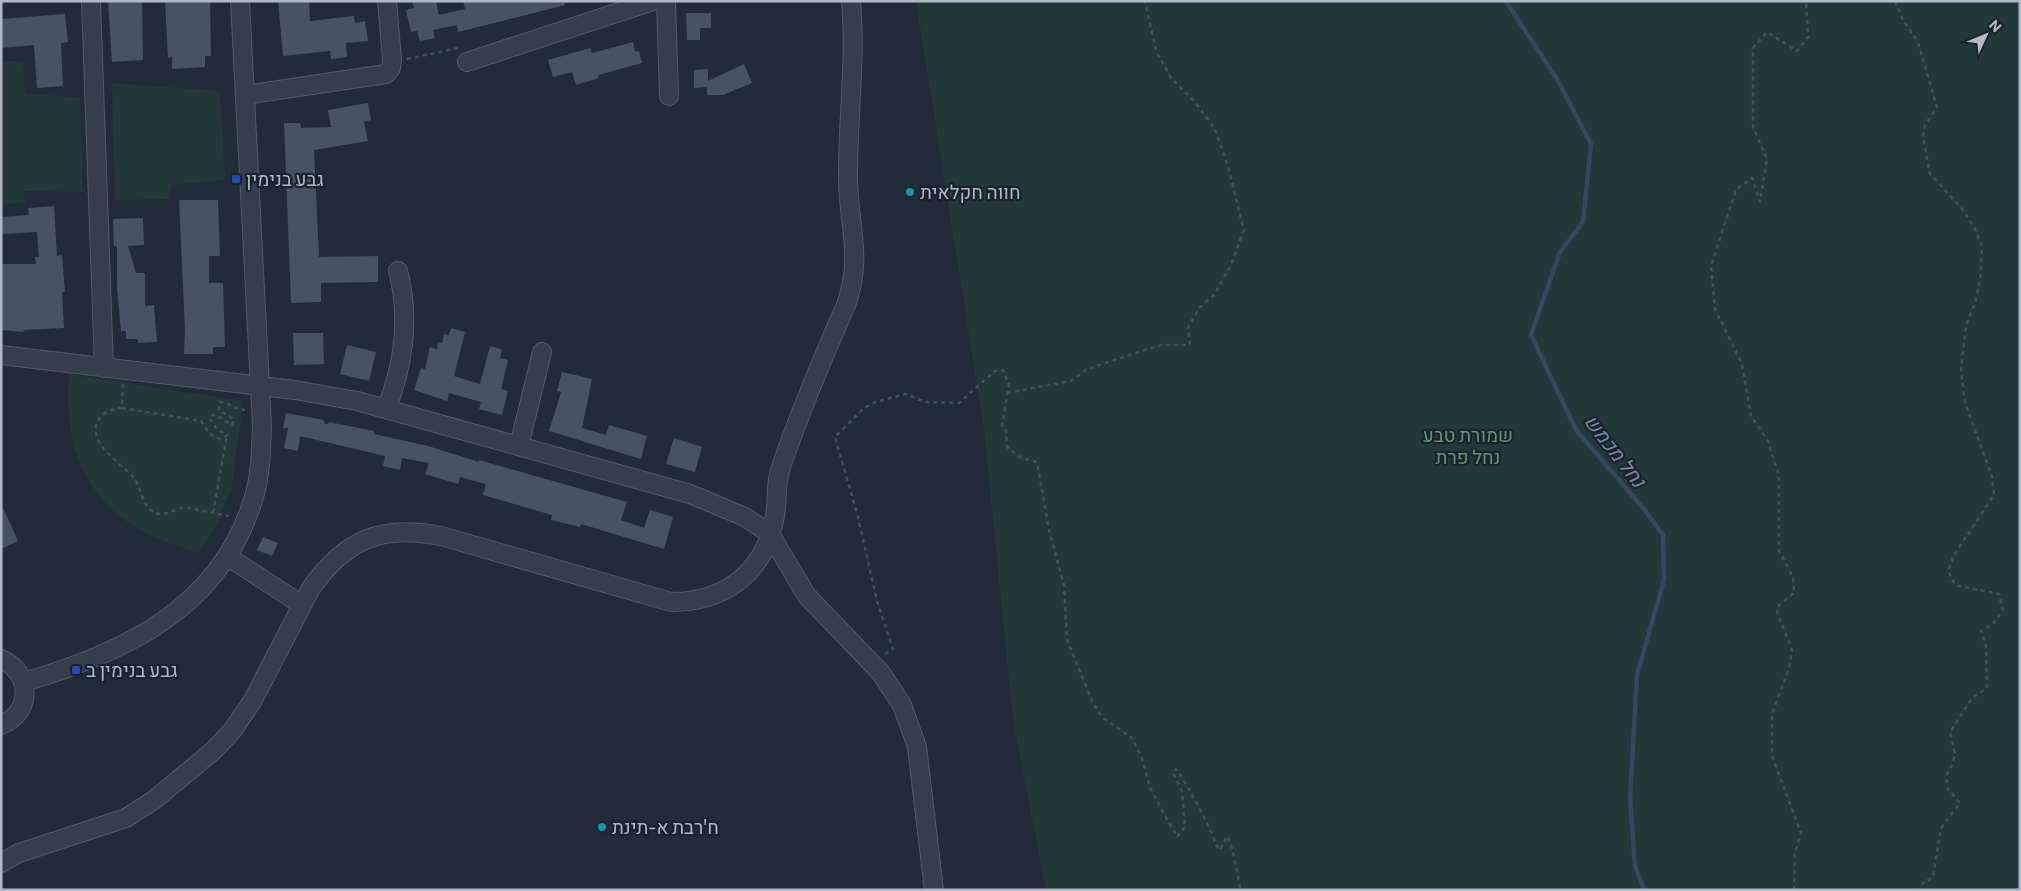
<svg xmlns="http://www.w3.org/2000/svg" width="2021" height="891" font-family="Commissioner,Heebo,sans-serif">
	<rect width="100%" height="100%" fill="#212c38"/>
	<path fill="#233839" d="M916,1H2020V890H1046L1013,720L984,429Z
		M1,61H23L25,93L80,98L83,192L24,191L25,203L1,204Z
		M112,83L220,91L225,180L171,185L170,199L115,200Z
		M69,374L243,401L232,487L217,524L199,553C176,546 152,538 132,525C80,493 63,432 69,374Z"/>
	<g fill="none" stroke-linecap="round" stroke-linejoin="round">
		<path stroke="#35485f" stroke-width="4.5" d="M1506,1L1557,79L1591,144L1583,222L1560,252L1531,335L1576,430L1644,509L1663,535L1664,580L1637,675L1630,798L1635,866L1644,890"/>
	</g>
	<path fill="#475362" d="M108,1H142L143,60L112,62Z
		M165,1H210L211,56H205V67L172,69V57L168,58Z
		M278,1H309L310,21L354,16L355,23L365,21L368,41L346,43L347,57L331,59L330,51L283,56Z
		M412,1H436L439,15L465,9L463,1H564L565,5L458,32L457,25L433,30L435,38L420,41L417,31L411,32L406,10L414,8Z
		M686,13H711V28H700V40H687Z
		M65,14L68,42L61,43L63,86L37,88L34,45L1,48V19Z
		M633,42L635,52L639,51L642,63L598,75L599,78L576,85L572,72L553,77L548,60L590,48L592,53Z
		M744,64L752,83L723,95H707V87L694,88V70L708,69V81Z
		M368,103L371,120L364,122L368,141L314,150L319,257L378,256V282L321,283V302L291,303L284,123H300L301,128L331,127L328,110Z
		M179,200H218L220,256H209V283H223L225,347H213V354H184L185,329Z
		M54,206L57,256L62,255L65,292H62L64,328L23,330L24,332L1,330V264H36L35,257H39L37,232L1,234V217L29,215L28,208Z
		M143,218L144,245L128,246L136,273H145V306L154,305L157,342L138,343V339H126V331H121L117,287V246H114L113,219Z
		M451,328L465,332L454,376L480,384L490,346L502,349L500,358L508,360L501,389L508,391L502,415L479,409L481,402L449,393L447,401L414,390L421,368L425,369L430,347L437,349L438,342L442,343L444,334L449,335Z
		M293,333H323L324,364L294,365Z
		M347,345L376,352L369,381L340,374Z
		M562,372L592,379L582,428L606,435L609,425L647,436L641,459L549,431L561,392L557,391Z
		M286,413L323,420L325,424H328L329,422L374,431V434L428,446L479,462V460L627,502L621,520L644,528L650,510L673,517L664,549L581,524L580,527L551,520L552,515L483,495L486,484L460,477L458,484L425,474L429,463L402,458L400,470L383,466L385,456L300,436L298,451L284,448L288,428H283Z
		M674,438L702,447L695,472L666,464Z
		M1,503L18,541L1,549Z
		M263,537L278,543L272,556L257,550Z"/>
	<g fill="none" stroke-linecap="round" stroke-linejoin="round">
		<g stroke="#535c66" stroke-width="20">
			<path id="minor" d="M91,1L104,368
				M666,1L669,96
				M467,62L653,1
				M245,95L386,74L391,68L392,60L387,1
				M1,355L295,390L357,401L690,494L745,517L770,534L807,596L881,673L902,705L917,747L934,890
				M386,409C404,366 410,316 398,271
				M519,446L542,352
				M227,556L302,605
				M1,659C32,672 33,713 1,725
				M24,682C124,653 220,608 253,500C261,476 261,450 262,425L240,1
				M1,863L19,853L126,818L154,800L213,751L232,731L253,700L311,588C346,539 382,524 441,536L671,602C726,602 765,572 775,516C778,499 775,481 782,464C801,410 823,357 846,305C864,255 847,222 848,173C848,116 856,59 851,1"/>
		</g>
		<path stroke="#415557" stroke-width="2.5" stroke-dasharray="4 4" stroke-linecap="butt" d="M1895,1L1903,20L1918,42L1937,107L1925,125L1923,137L1930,174L1963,210L1976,231L1982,247L1980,281L1975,303L1966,325L1961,370L1965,403L1992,477L1994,495L1954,555L1948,571L1955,585L1999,594L2003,610L1993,624L1981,631L1986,646L1987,688L1972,698L1950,732L1955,754L1953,763L1946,776L1948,789L1960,803L1941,828L1933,877L1923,883L1919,890
			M407,59L458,48
			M123,384L122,408L201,421C207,430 211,439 223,439L227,435L218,430L209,418L212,415H216L232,425L234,419L219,410V402C228,402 235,409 245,410
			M1007,393L1071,381L1087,369L1161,345H1190L1188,328L1199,308L1214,295L1230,267L1244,230L1228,166L1215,129L1195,102L1171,78L1156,51L1145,1
			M122,408C113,409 105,411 99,419C84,442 123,464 134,478C143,490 139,501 155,514L168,513L183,507L229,516
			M213,513L227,435
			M885,654L893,649L877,601L858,517L835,437L864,408L876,402L906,394L925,402L959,403L995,371L1003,370L1009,385L1002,425L1006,431L1007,447L1021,458L1037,462L1049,530L1064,585L1067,640L1093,703L1102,717L1132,738L1142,758L1150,788L1177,837L1185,827L1182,791L1173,773L1176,769C1183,777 1216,836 1215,844L1220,850L1227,836C1235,852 1236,872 1241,890
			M1794,890L1795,853L1801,833L1772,756V714L1789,668L1792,650L1777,612L1779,605L1794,593L1793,577L1779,551V476L1768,441L1751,416L1742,364L1715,309L1711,266L1736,190L1752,178L1760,202L1767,159L1753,127V48L1767,32L1797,51L1808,37L1806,1"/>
		<use href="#minor" stroke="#353e49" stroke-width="18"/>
	</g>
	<g fill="#1a4fb4" stroke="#1a232d" stroke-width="2">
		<rect x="231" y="174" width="10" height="10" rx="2.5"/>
		<rect x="71" y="665" width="10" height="10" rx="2.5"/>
	</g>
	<g fill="#0f9aa8" stroke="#1a232d" stroke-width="2">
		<circle cx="910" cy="192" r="5"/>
		<circle cx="602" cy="827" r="5"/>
	</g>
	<g text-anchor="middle" stroke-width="4.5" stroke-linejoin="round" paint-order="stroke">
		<g font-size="19" fill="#b0b9c5" stroke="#1a232d" text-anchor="start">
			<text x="246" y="186">גבע בנימין</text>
			<text x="920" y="199">חווה חקלאית</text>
			<text x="86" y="677">גבע בנימין ב</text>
			<text x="612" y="834">ח'רבת א-תינת</text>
		</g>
		<g font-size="19" fill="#679570" stroke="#1a232d">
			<text x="1468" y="442">שמורת טבע<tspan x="1468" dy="22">נחל פרת</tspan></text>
		</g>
		<g font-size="20" font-style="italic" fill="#7890ad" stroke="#1a232d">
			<text transform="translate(1615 451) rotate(52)" y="7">נחל מכמש</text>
		</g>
	</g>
	<rect width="2021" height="891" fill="none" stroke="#b0b9c5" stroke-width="5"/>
	<g transform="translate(1986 35) rotate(46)" stroke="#1a232d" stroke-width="4" paint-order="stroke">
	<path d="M0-4L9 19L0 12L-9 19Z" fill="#b0b9c5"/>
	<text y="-8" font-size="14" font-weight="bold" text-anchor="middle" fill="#b0b9c5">N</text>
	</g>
</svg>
